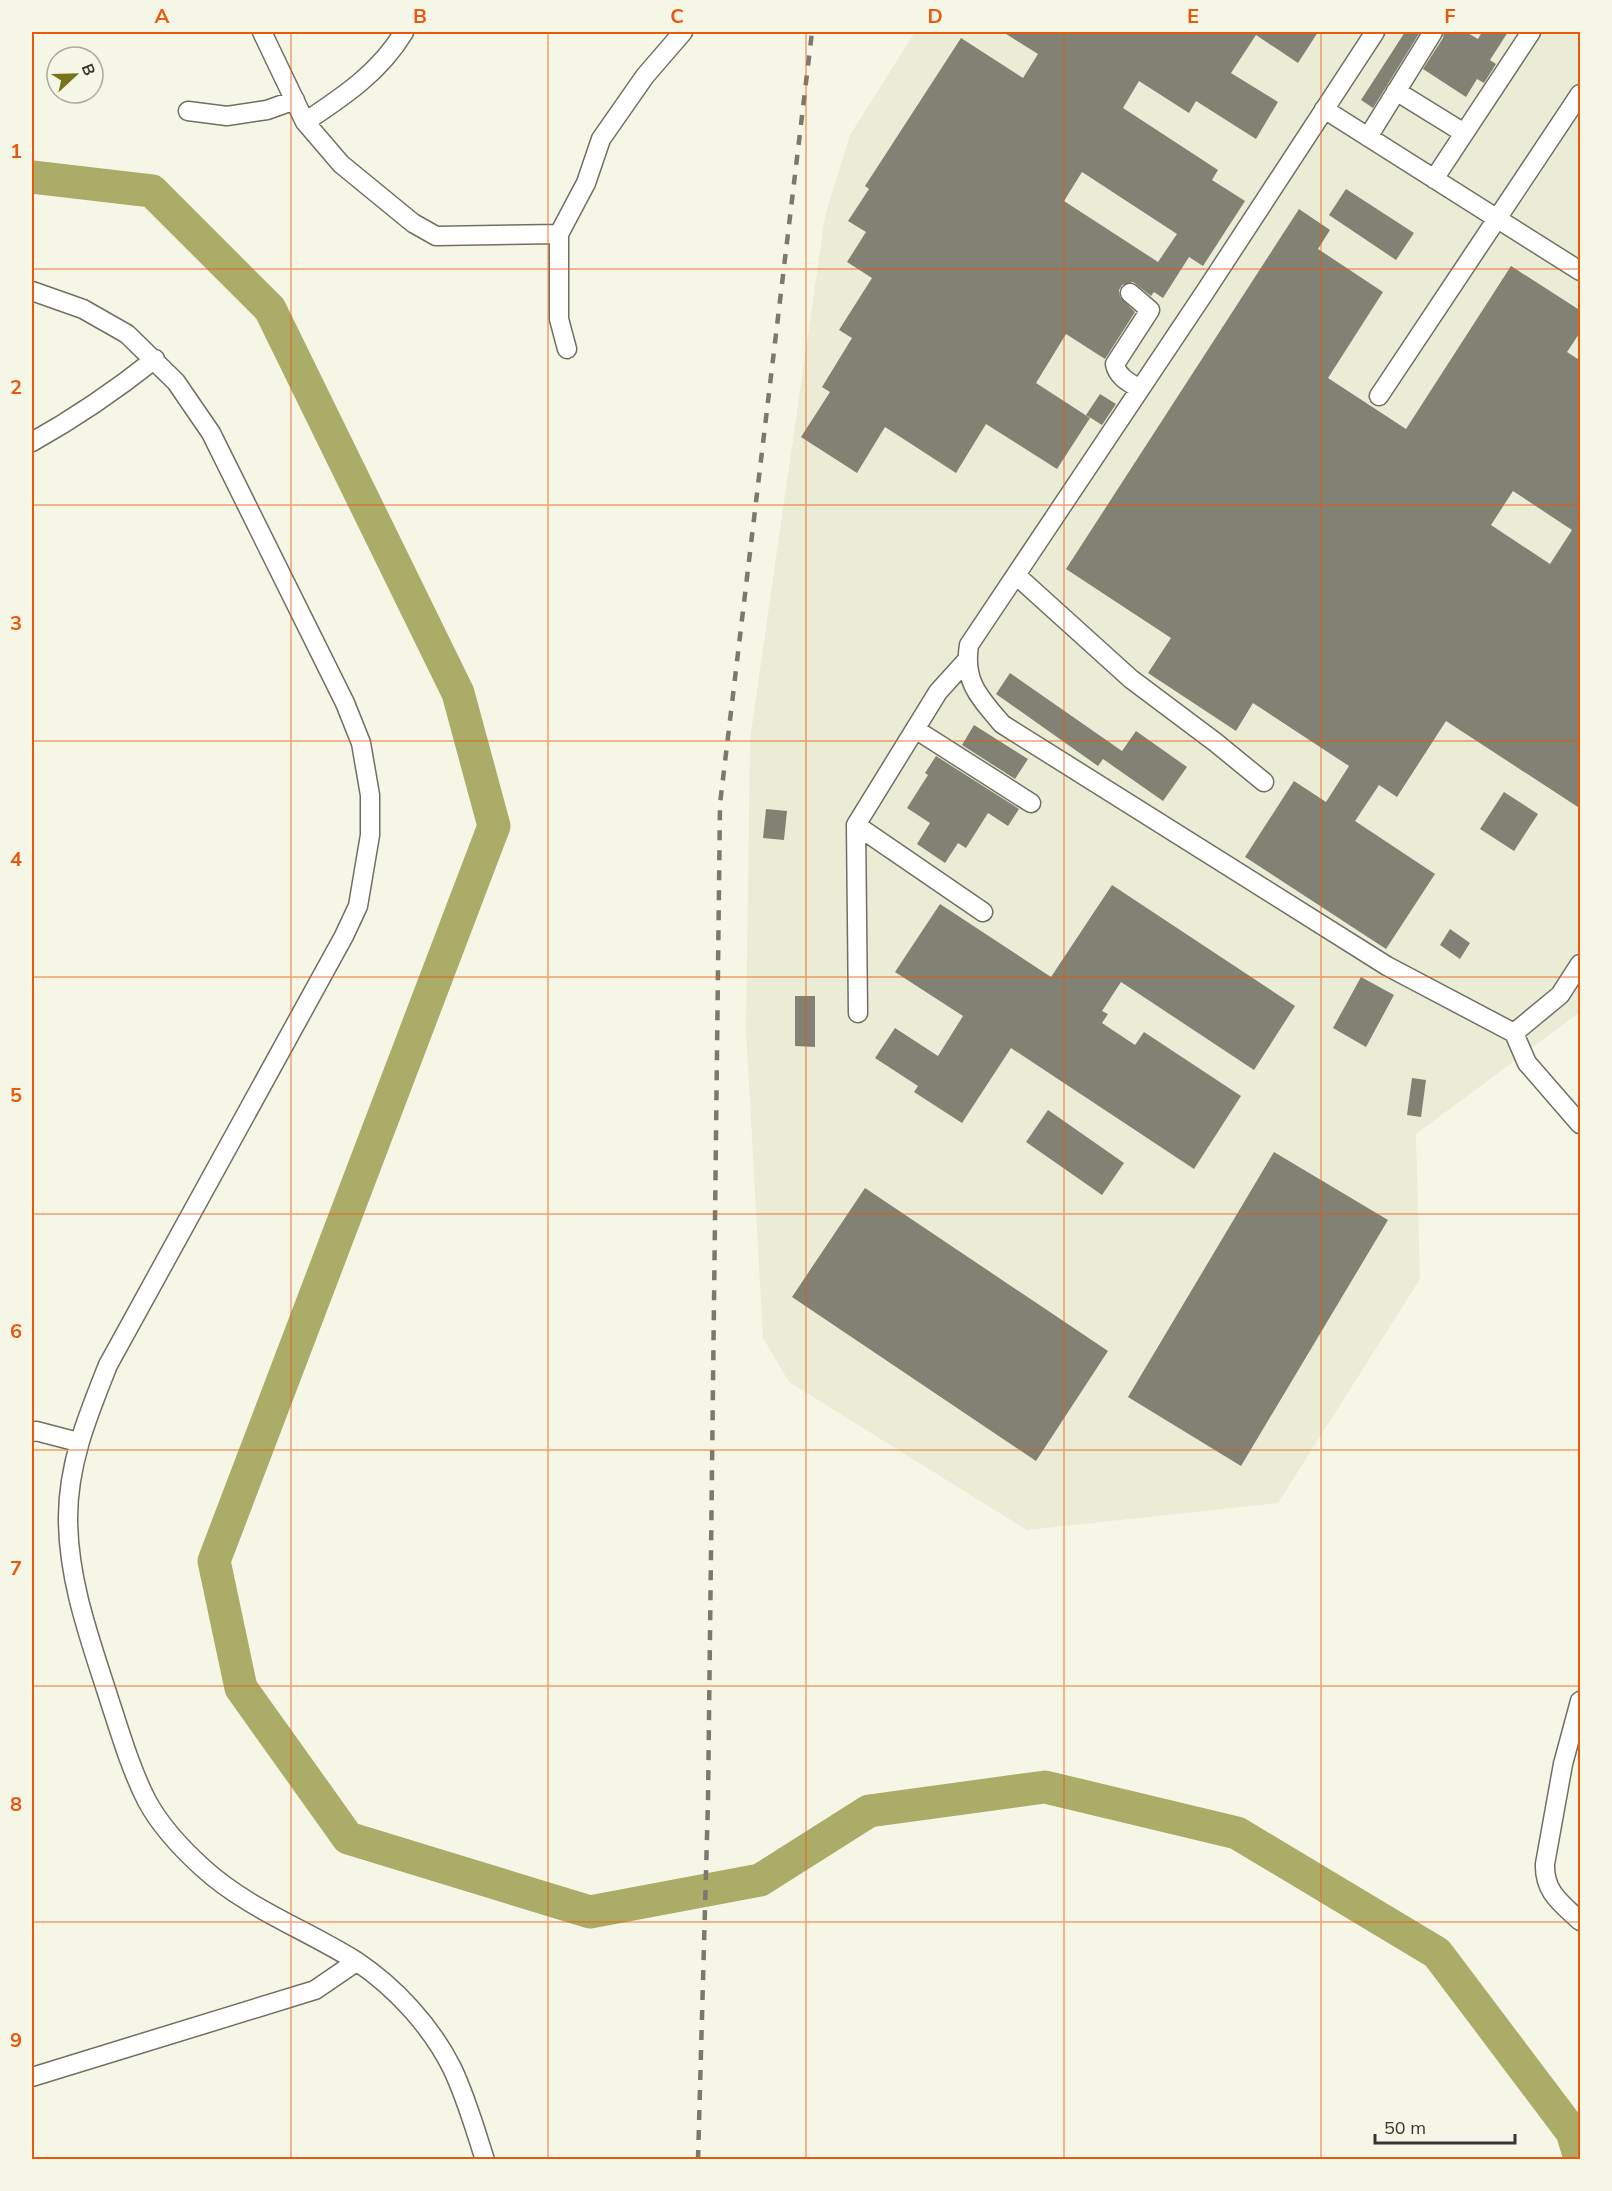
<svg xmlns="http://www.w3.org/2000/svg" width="1612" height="2191" font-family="Mulish,sans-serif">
	<rect width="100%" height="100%" fill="#f6f6e6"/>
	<path fill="#ebecd5" d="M915,32H1580V1012L1416,1134L1420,1279L1278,1503L1027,1530L789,1382L763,1338L746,1030L750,740L825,216L850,135Z"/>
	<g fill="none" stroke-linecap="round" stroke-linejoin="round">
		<path stroke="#abac67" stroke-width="33" d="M32,177L152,191L270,309L458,693L494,826L214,1561L241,1688L348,1838L590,1912L760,1880L869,1811L1045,1787L1237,1833L1437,1953L1572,2132L1580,2158"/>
	</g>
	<path fill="#818273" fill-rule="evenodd" d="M1003,32H1318L1298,63L1256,35L1231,73L1278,102L1256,139L1196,101L1189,113L1139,81L1123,108L1218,170L1212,180L1245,201L1203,266L1189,257L1163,298L1154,292L1151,296L1133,282L1122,285L1119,290L1120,297L1135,312L1105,359L1066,334L1036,383L1090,418L1057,469L986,424L956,473L885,427L857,473L801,437L830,392L822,387L852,338L839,330L872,278L847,262L866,232L848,221L869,189L865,186L961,38L1023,78L1038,54ZM1082,172L1177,234L1158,262L1064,201Z
		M1405,32H1420L1373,108L1361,100Z
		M1444,32H1466L1478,39L1482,32H1508L1490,60L1496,64L1484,83L1477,79L1466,97L1423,69L1443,38Z
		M1346,189L1414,233L1396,260L1329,215Z
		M1299,209L1330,230L1318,249L1383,292L1328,378L1406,429L1511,266L1581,311V331L1567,352L1581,361V809L1446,721L1397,797L1379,785L1355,821L1435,874L1386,949L1245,857L1294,781L1326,802L1349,766L1253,703L1236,731L1148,673L1171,638L1066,569ZM1513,491L1572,530L1550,564L1491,525Z
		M1100,394L1116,404L1102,425L1086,415Z
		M1010,673L1122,751L1136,731L1187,767L1163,801L1103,759L1098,766L996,694Z
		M974,725L1028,759L1015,779L962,745Z
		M936,756L1019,809L1008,826L988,813L966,848L958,843L945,863L917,844L930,823L907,808L928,775L925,773Z
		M1504,792L1538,814L1514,851L1480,829Z
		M766,809L787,811L784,840L763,838Z
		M1112,885L1295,1006L1254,1070L1121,982L1102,1011L1108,1014L1102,1023L1135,1045L1144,1032L1241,1096L1194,1169L1011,1048L962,1123L914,1092L918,1086L875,1058L895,1028L938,1056L963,1016L895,972L940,904L1051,977Z
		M1450,929L1470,943L1460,959L1440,945Z
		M1361,977L1394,995L1366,1047L1333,1028Z
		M795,996H815V1047L795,1046Z
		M1412,1078L1426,1080L1421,1117L1407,1115Z
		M1048,1110L1124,1163L1102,1195L1026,1142Z
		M1274,1152L1388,1220L1241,1466L1128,1397Z
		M865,1188L1108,1351L1036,1461L792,1297Z"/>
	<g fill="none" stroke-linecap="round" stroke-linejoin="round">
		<g stroke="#707062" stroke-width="21">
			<path id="minor" d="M262,32L305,122L341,164L413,223L436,236L559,234
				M1375,32L1205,292L969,645C963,682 980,698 1002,724L1387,966L1514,1033L1527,1063L1580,1124
				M1396,91L1464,133
				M1324,109L1580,271
				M188,111L227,116L267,110L295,100
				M305,122C344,96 380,72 404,32
				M1368,137L1433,32
				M1434,179L1531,32
				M32,291L83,309L127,334L176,382L211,433L345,703L361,743L370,795V835L358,906L344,936L108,1365C88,1415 68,1463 68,1518C68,1582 91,1642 110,1702C121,1735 131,1770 147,1801C161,1827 182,1849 203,1868C248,1909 305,1929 356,1961C395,1987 431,2026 452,2068C466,2097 475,2129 485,2160
				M1130,293L1150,310L1115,364C1117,377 1130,383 1140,389
				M567,349L559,319V234L586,183L601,139L645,76L683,32
				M1379,396L1580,94
				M32,442C75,418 116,390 155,359
				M1016,575L1131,679L1215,742L1264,782
				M915,729L1031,803
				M856,825L983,912
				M858,1013L856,825L938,692L966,661
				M1514,1033L1560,995L1580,964
				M32,1432L36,1431L78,1442
				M1580,1701L1563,1764L1545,1864C1544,1892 1561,1903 1580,1921
				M32,2077L315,1990L356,1962"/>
		</g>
		<use href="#minor" stroke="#fff" stroke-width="18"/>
		<path stroke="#797970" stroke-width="4.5" stroke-dasharray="10 10" stroke-linecap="butt" d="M698,2160L708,1801L720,804L812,32"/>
	</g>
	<path fill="none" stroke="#e8590c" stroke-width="1.5" stroke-opacity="0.55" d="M291,32V2160M548,32V2160M806,32V2160M1064,32V2160M1321,32V2160M32,269H1580M32,505H1580M32,741H1580M32,977H1580M32,1214H1580M32,1450H1580M32,1686H1580M32,1922H1580"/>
	<rect width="1612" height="2191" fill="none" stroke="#f6f6e6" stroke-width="66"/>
	<g transform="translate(75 75) rotate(68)"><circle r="28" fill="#f6f6e6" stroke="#aaaa9e" stroke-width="1.5"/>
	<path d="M0-4.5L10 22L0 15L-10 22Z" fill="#75751a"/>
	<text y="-9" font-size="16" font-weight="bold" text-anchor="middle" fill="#373731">B</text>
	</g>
	<path d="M1375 2134v9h140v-9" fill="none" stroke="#373731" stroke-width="3"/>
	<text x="1384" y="2134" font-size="18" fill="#373731" stroke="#f6f6e6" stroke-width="4.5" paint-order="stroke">50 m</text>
	<rect x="33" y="33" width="1546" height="2125" fill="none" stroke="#e8590c" stroke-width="2"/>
	<g font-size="20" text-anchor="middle" font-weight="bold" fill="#e8590c">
		<text x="162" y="23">A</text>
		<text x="420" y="23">B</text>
		<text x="677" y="23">C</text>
		<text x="935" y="23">D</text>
		<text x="1193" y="23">E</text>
		<text x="1450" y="23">F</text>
		<text x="16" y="158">1</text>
		<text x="16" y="394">2</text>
		<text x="16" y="630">3</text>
		<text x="16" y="866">4</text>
		<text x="16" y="1102">5</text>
		<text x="16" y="1338">6</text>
		<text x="16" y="1575">7</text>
		<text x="16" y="1811">8</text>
		<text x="16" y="2047">9</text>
	</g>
</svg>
